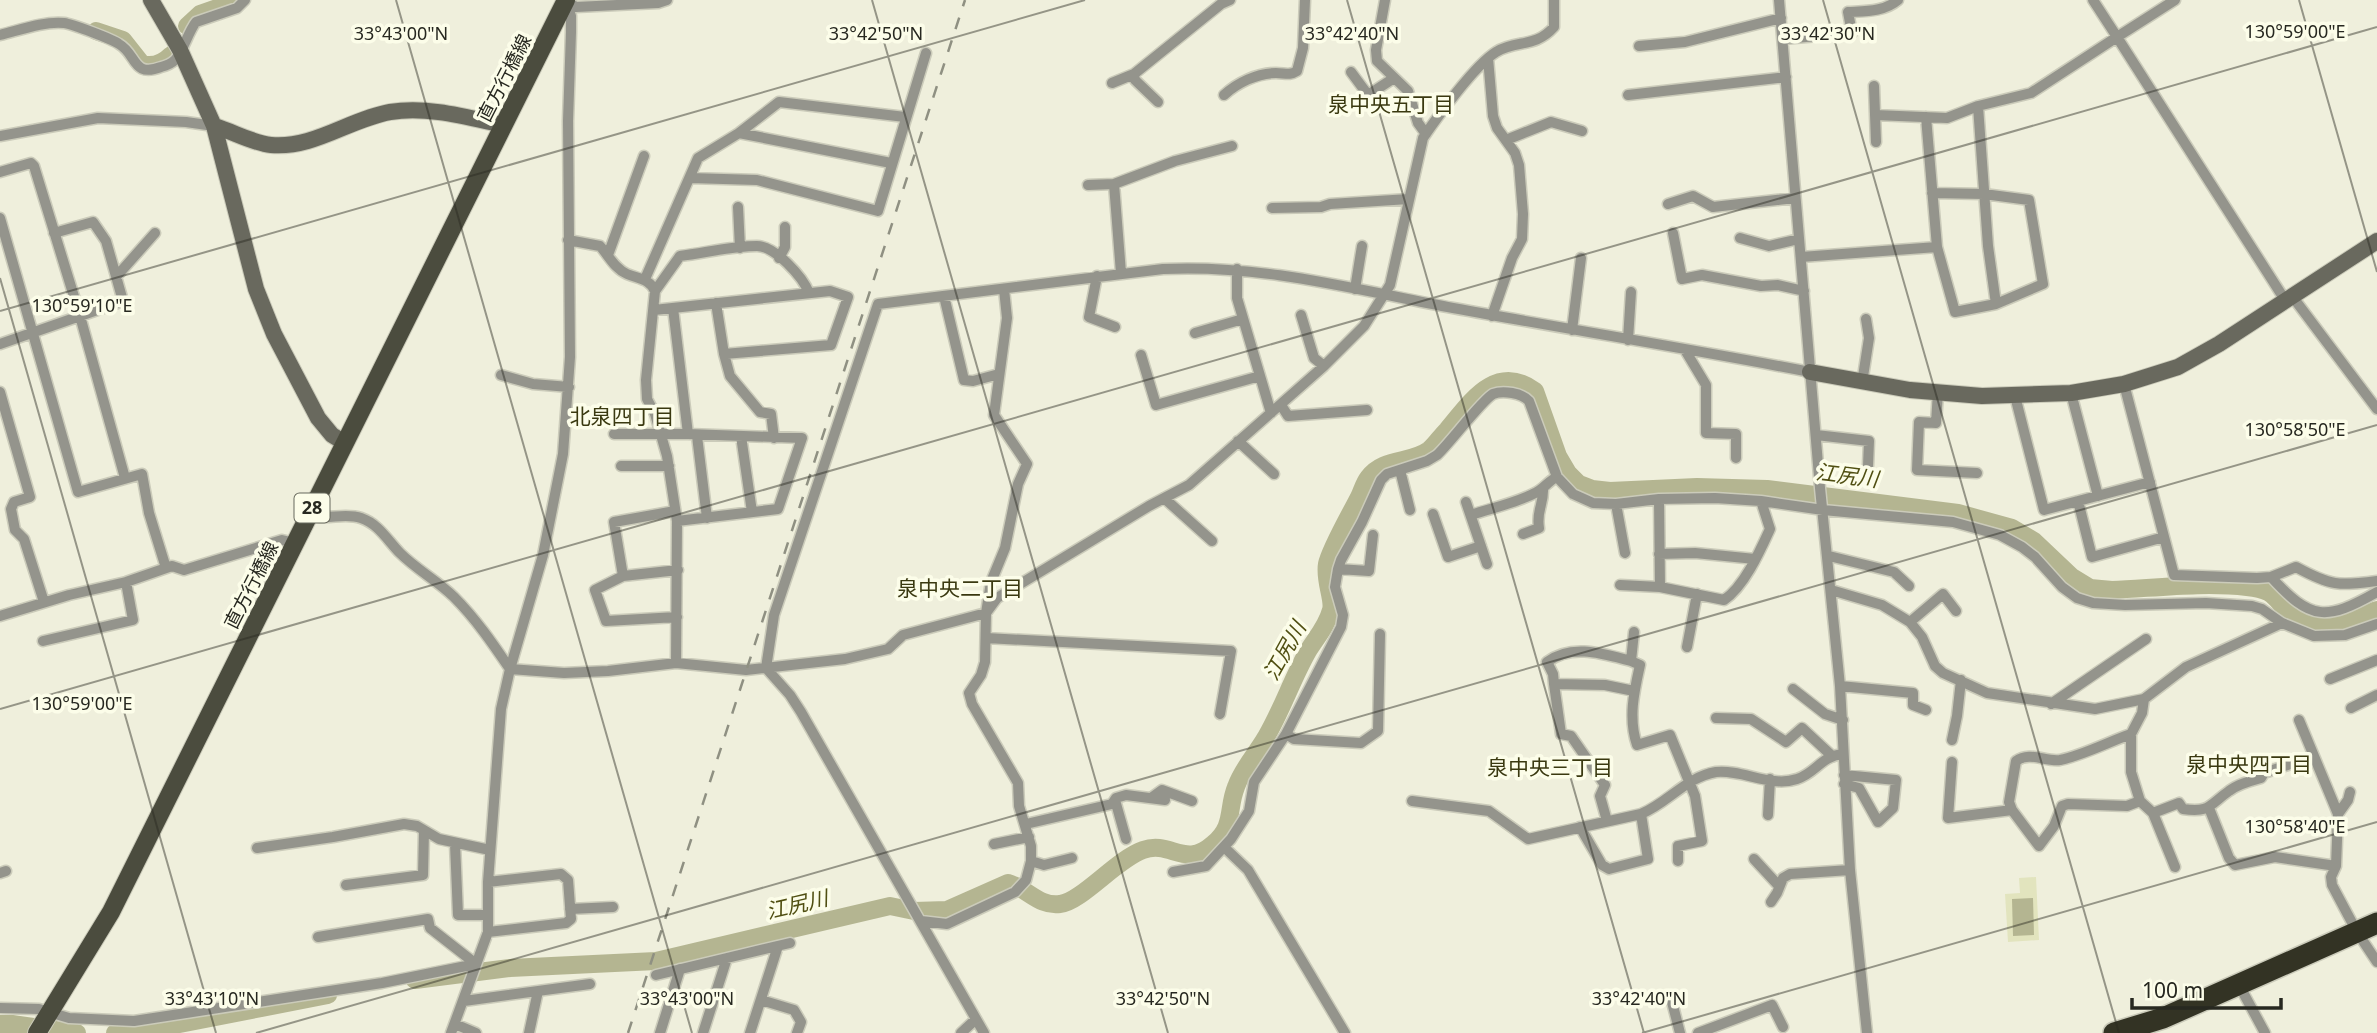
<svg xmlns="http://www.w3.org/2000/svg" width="2377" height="1033" font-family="'Noto Sans','Noto Sans JP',sans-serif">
	<rect width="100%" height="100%" fill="#efefdc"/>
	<path fill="#e2e4be" d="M2036,877L2039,940L2008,942L2005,894L2020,893L2019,878Z"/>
	<path fill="#b4b591" d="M2033,898L2034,935L2013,936L2012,899Z"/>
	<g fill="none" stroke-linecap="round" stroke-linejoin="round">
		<path stroke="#b4b591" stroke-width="2.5" d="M58,1031V1033"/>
		<path stroke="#b4b591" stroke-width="18" d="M187,26L200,14L240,0
			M96,31L123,40L142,64C153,67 163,63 171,55
			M415,980L510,968L656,961L890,906L914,911L947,910L1008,883C1027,888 1039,907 1060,904C1081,902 1117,859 1143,850C1171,840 1185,869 1213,844C1235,826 1227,809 1236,787C1242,769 1257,753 1266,737C1282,710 1292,679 1308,651C1316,638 1327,626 1331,610C1334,600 1324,580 1327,564C1330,549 1351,513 1359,497C1362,491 1364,483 1368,478C1383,457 1410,464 1429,450C1435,445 1441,436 1447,430C1470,403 1495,362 1535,391L1558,456L1568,473L1579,484L1592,489L1610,491L1697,487L1767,489L1958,513L2012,528L2034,541L2072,577L2090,588L2112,590C2156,588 2203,582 2247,587C2275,590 2273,597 2290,614C2314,636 2352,620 2377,610
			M0,1024H12L77,1033
			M115,1033L169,1026L328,995"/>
		<g stroke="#cbcbba" stroke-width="13">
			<path id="street" d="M1385,0L1376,50L1377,61L1408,91L1418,123L1426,134
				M1779,0L1820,488L1840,686L1850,870L1867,1033
				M2093,0L2117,37L2175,0
				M566,1L576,7L658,3L667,0
				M0,35C20,30 44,21 64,23C72,24 112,39 119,44C137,54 132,78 161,67C165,66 172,63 175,60C183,52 188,32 196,22L237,8L245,0
				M1783,39L1852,33L1848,12C1865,11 1884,12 1898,0
				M1639,46L1685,42L1781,18
				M1488,58L1493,116L1497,128L1515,153L1519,165L1523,214L1522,239L1512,258L1492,316
				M1351,72L1368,95L1394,78
				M1134,74L1135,80L1158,102
				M1112,83L1134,74L1221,4L1230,0
				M1874,86L1876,142
				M1224,95C1237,83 1257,73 1276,73C1285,73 1289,76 1297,71L1303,48L1305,0
				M1628,95L1786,77
				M1978,106L1988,246L1996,304
				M1875,115L1947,118L1978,106L2031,93L2117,37L2285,300
				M1926,117L1937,247L1955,312L1996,304L2043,284L2029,200L1984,194L1932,193
				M739,133L891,163
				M0,136L98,118L186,122L214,126
				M1506,140L1551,122L1582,131
				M0,172L31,163L34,166L80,316L125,478
				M690,178L757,180L878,211L926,53
				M1114,184L1175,161L1232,146
				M1088,185L1114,184L1121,273
				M1668,204L1693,196L1713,207L1795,198
				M738,207L740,248
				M1272,208L1321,207L1330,204L1409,199
				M0,218L78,492L142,474L149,513L166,568
				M1673,233L1682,279L1702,275L1761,286L1778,285L1804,291
				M1740,238L1769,246L1799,239
				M568,240L600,246C609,256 615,269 627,274C639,279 650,279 655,291L646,380L647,399L655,414L667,456L677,521L676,663
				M608,255L644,156
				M1801,257L1937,247
				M779,258L785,247V227
				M1237,269V298L1271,413
				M1097,276L1089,317L1115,327
				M116,277L155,233
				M645,279L698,158L739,133L779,102L905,117
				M1355,289L1362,246
				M655,291L680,256C705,253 732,246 757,246C775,246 803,277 809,293
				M944,296L964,380L973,381L999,374
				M2292,296L2377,409
				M716,303L724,354
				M673,308L688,434
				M654,310L830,291L848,297L831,345L724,354L730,376L760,412L771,414L774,438
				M1301,315L1314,358L1324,366
				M1572,330L1581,258
				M1195,333L1243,319
				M1628,340L1631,292
				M0,344L123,301L106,241L93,222L54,233
				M1685,350L1706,385V433L1736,434V458
				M1141,355L1156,405L1260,376
				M501,375L533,384L569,387
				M1862,383L1869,338L1866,319
				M2124,384L2174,575L2257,578L2271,577L2296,567C2331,586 2338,586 2377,581
				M0,392L30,497L14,502L11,509L15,530L24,539L44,602
				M1938,392L1936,423L1919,422L1917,470L1977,473
				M2071,393L2098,496
				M2015,396L2044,510L2150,482
				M1281,405L1288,416L1367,410
				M614,434H688L802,438L778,509L677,521
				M1816,435L1869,441L1868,466
				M697,436L707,518
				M741,436L752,512
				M1238,441L1274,474
				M621,466H669
				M1400,470L1410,510
				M1164,498L1212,541
				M1659,499L1660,587L1724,600C1744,587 1760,551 1770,529L1761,501
				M2078,501L2092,557L2164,537
				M1466,502L1487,564
				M1616,504L1625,553
				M1433,514L1448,557L1481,546
				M309,515C326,521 344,512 361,518C379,524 388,541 400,553C417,570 438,581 454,597C476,619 493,644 510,669
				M1471,515C1492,508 1516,503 1535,493C1544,489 1548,481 1557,477
				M1523,534L1539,528C1536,510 1544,505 1543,488
				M1659,554L1695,553L1755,559
				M1829,556L1894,572L1909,586
				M1338,569L1369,571L1373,535
				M623,576L614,522L675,511
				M2271,577C2311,621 2326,621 2377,592
				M1620,585L1660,587
				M1831,590L1882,605L1910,622L1922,637L1935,666L1943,673L1987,693L2095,709L2144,699L2186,667L2282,623
				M0,616L69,595L126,582L172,566L184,570L282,540L295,543
				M677,617L606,621L595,590L623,576L678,570
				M1910,622L1943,594L1956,611
				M1634,632L1631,661L1640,665C1634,692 1628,718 1637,745L1670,735L1695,796L1702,841L1678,846V861
				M986,638L1231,651L1220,714
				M43,641L133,620L126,582
				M1687,647L1697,594
				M766,668L774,615L878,304L1163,269C1262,264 1357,290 1453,308C1572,330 1691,349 1810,372
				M766,668L790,695L801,712L984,1033
				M510,669L564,673L608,671L676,663L746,670L845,659L888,649L903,635L986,613L997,598L1149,506L1189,485L1324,366L1364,326L1390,285L1423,138C1438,116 1474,66 1496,52C1517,39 1534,49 1554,27V0
				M2330,679L2377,660
				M1554,684L1553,674L1547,662C1572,643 1604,654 1631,661
				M1840,686L1913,693V705L1926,710
				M1793,689L1825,714L1843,720
				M2144,699L2142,713L2131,734V772L2140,801L2153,813L2175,867
				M2051,704L2146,639
				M2351,708L2377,695
				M1716,718L1751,719L1786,742L1802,728L1831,755
				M2299,720L2338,814L2336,866L2331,877L2332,885L2357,932L2377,962
				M1286,734L1341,627L1343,615L1335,587L1338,569L1341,560L1362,522L1381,480L1387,474L1427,461L1437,455C1450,443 1482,400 1493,394C1503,390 1522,393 1529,401L1557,477L1573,494L1593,503L1616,504L1659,499L1715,498L1761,501L1823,510L1953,522L2000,535L2022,547L2035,557L2062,587L2077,598L2093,603L2125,605L2206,603L2252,606L2262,609L2282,623L2314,636L2345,635L2377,624
				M2131,734C2108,742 2084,755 2060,760C2045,762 2030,751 2016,761L2009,802L2012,810L2039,846L2054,826L2062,806L2068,804L2127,806L2140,801
				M1952,740L1957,716L1961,680
				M1952,762L1948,818L2012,810
				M1844,775L1896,780L1893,808L1878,822L1859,788L1844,784
				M1151,798L1162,790L1192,801
				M1115,800L1126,839
				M1412,801L1489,811L1528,839L1641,814C1668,803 1686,777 1716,772C1742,769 1771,788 1797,779C1816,773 1821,756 1843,754
				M2209,808L2229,858L2235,865L2275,857L2336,866
				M2153,813L2179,803L2183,809C2210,813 2209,805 2229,791C2238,784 2250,781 2261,778L2264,773L2314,756
				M2338,814L2348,800L2350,792
				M1768,815L1770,779
				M1607,821L1600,796L1605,785L1571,736L1561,734L1554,684L1605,685L1634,691
				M1026,824L1112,804L1116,798L1126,795L1165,800
				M1580,827L1602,865L1609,869L1648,859L1641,814
				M455,844L458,915H488
				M994,844L1029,837
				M1224,847L1248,870L1345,1033
				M257,848L333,837L404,824L417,826L439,839L490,850
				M1754,859L1779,886
				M1031,861L1044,865L1072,858
				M1173,872L1206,866L1231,839L1249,811L1254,782L1286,734L1294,739L1361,743L1378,731L1380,634
				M0,873L6,871
				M346,885L423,875L424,831
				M1771,902L1777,893L1783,878L1790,874L1850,870
				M570,909L613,907
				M921,921L947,924L1015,892L1026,880L1031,861V846L1019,806L1018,783L972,704L969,693L981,675L985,662L986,613L991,582L1005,548L1018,484L1027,464L994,415L1007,318L1004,289
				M488,932L566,923L571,919L568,880L561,874L488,882
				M318,937L428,919L430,928L476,964
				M656,975L790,943
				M2239,985L2265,1033
				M761,1000L794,1010L801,1022L797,1033
				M464,1001L590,984
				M1672,1002L1680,1033
				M0,1008L39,1009L69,1018L134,1021L382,983L476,964
				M455,1024L476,1033
				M451,1033L488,932V882L501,709L510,669L543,555L563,454L570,357L568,121L571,32V16L566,1
				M529,1033L538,991
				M660,1033L680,969
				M703,1033L727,958
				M750,1033L778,946
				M961,1033L976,1019
				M1698,1033L1772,1005L1783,1027"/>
		</g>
		<g stroke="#cbcbba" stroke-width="18">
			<path id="secondary" d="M151,0L180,50L214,126L256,289L274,334L318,418L332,435L345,443
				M214,126C232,131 252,143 271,145C313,149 350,119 390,112C428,106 466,117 503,125
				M1810,372L1910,390L1982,396L2071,393L2124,384L2178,367L2219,344L2377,241"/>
		</g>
		<g stroke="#cbcbba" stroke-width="20">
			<path id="primary" d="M37,1033L111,912L566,0"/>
		</g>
		<g stroke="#cbcbba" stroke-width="24">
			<path id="highway" d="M2114,1033L2163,1018L2377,923"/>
		</g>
		<use href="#street" stroke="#94948c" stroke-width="10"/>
		<use href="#secondary" stroke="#69695e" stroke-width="16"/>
		<use href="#primary" stroke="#4b4c3e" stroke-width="18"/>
		<use href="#highway" stroke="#333324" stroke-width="21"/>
		<path stroke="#8f9082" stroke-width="2.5" stroke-dasharray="12 12" stroke-linecap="butt" d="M628,1033L965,0"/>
	</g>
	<path fill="none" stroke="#272820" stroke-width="2" stroke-opacity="0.45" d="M396,0L692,1033M872,0L1168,1033M1347,0L1644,1033M1823,0L2119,1033M2299,0L2377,272M0,278L216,1033M0,311L1085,0M0,709L2377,27M256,1033L2377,425M1642,1033L2377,822"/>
	<g text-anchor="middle" stroke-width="7" stroke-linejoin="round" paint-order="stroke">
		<rect fill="#fcfde9" stroke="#67685c" stroke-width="2" x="294.5" y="493.5" width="35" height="29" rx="5"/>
		<g font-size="18" font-weight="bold" fill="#272820">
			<text x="312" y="514">28</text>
		</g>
		<g font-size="19" fill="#272820" stroke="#fcfde9">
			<text transform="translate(504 78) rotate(-63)" y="7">直方行橋線</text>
			<text transform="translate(251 585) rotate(-63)" y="7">直方行橋線</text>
		</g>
		<g font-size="21" fill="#3a3910" stroke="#fcfde9">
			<text x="1391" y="112">泉中央五丁目</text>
			<text x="622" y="424">北泉四丁目</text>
			<text x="960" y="596">泉中央二丁目</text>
			<text x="2249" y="772">泉中央四丁目</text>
			<text x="1550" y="775">泉中央三丁目</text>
		</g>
		<g font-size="21" font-style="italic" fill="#504f12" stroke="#fcfde9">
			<text transform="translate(1847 476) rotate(7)" y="7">江尻川</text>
			<text transform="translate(1285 651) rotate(-61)" y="7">江尻川</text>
			<text transform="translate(797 905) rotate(-13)" y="7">江尻川</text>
		</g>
	</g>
	<g font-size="18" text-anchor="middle" fill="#272820" stroke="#fcfde9" stroke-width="7" stroke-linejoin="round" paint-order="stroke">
		<text x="2295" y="38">130°59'00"E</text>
		<text x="401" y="40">33°43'00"N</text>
		<text x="876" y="40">33°42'50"N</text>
		<text x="1352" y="40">33°42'40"N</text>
		<text x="1828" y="40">33°42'30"N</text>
		<text x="82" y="312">130°59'10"E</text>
		<text x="2295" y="436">130°58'50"E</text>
		<text x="82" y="710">130°59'00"E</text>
		<text x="2295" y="833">130°58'40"E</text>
		<text x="212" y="1005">33°43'10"N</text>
		<text x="687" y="1005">33°43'00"N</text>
		<text x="1163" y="1005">33°42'50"N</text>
		<text x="1639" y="1005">33°42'40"N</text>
	</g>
	<path d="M2132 998v10h149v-10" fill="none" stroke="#272820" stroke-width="3.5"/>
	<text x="2142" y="998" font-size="21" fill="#272820" stroke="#fcfde9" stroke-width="5" paint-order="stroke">100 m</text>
</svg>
